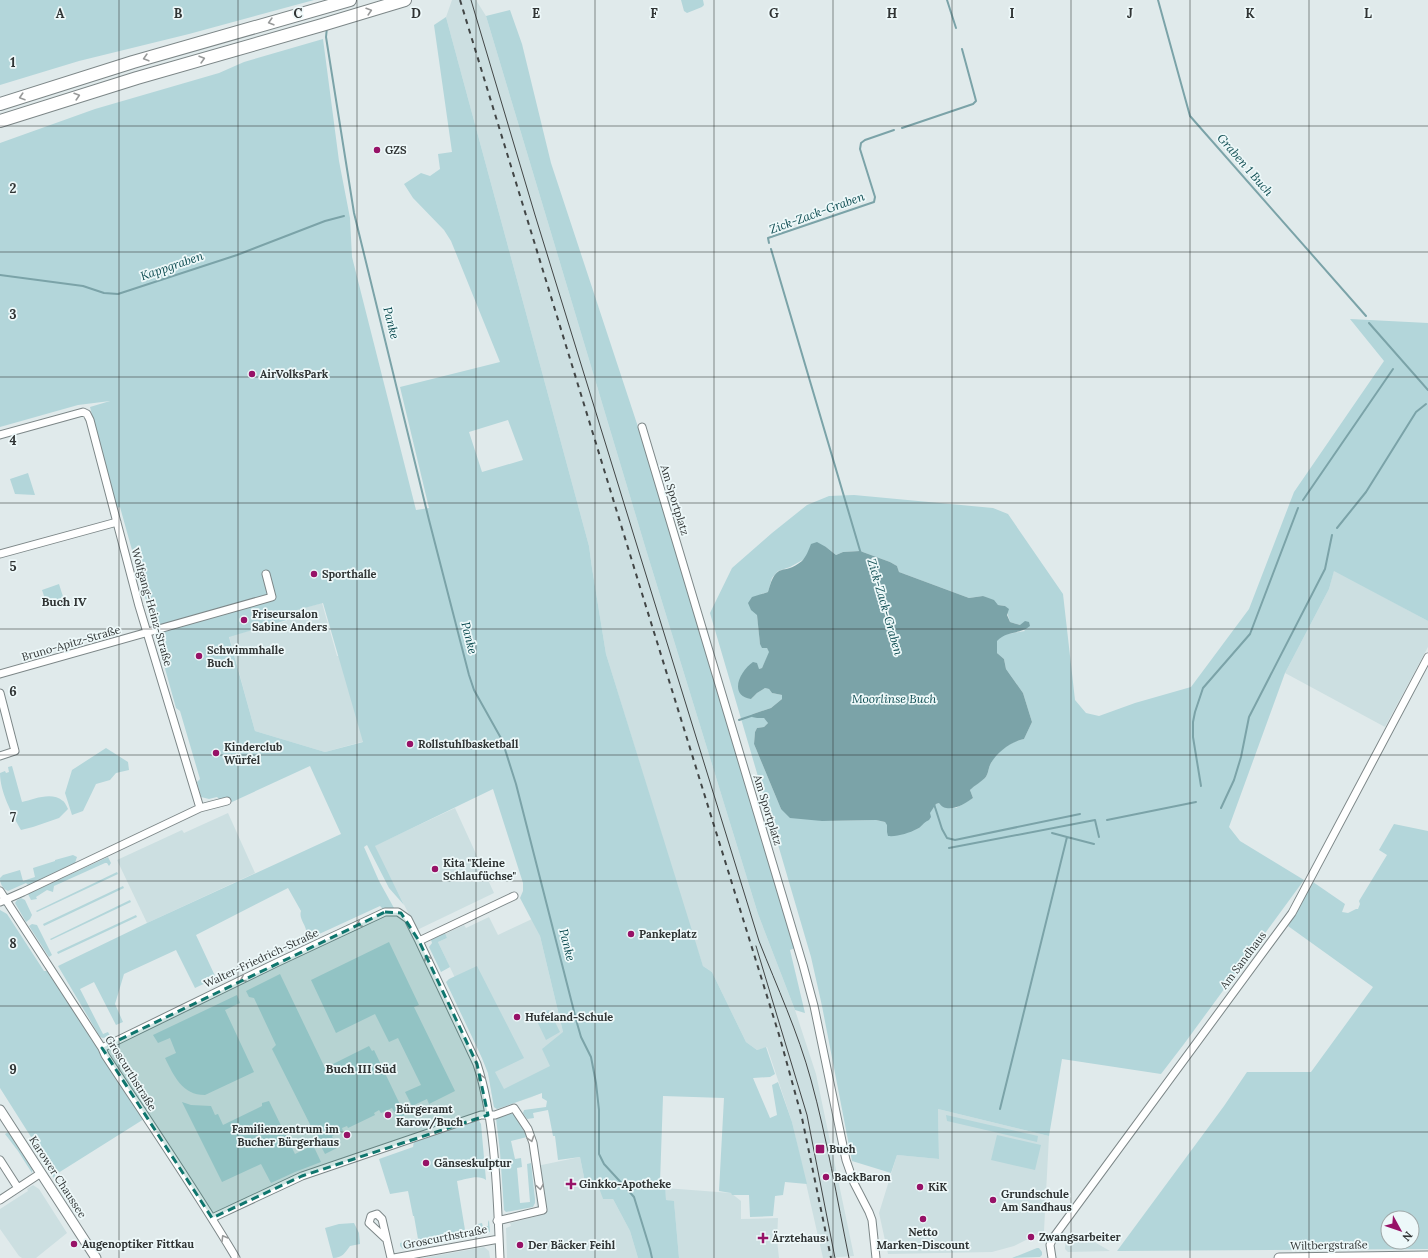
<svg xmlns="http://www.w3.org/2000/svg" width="1428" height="1258" font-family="Lora,serif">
	<rect width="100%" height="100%" fill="#e0eaeb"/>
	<path fill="#ccdfe1" d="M452,0H476L486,16L647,553L758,914L795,1010L816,1074L854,1256L823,1258L792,1122L767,1047L757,1050L746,1042L712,972L703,966L693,937L606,654L592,568L589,546L446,17Z
		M1334,570L1428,621V647L1385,727L1285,673L1329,589Z
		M322,603L337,656H341L365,741L325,752L255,731L229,636L287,621L285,613Z
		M455,808L494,893L417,930L374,846Z
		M228,813L255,873L147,923L117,860L182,830L184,833Z
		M489,917L498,935L532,919L540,936L574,1078L532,1097L497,1109L494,1107L488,1073L476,1043L484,1039L438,942L447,938L445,934L464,925L466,928Z
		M938,1109L1049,1136L1044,1231L1014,1246L992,1252L888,1254L879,1213L897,1155L939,1159Z
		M580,1157L586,1187L598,1185L600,1186L603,1199H613L630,1231L638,1258H507L506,1228L511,1226L510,1223L538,1216L532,1167Z
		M33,1185L39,1189L67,1233L36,1258H22L19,1256L0,1229V1209L28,1191L27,1189Z
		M665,1188L731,1193L741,1201V1219L778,1218L777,1240L779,1258H679L674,1202L666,1200Z
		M1066,1236L1073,1241L1084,1236L1110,1251L1068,1252L1065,1249Z
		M484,1247L489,1251L490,1258H423Z"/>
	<path fill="#b3d6da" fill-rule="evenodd" d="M0,0H314L189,34L79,61L0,85Z
		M681,0H703L704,5L702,7L687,13L684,11Z
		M510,10L522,44L551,163L642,439L795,948L790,950L805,1013L795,1010L758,914L647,553L486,16Z
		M446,17L589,546L592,568L606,654L703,966L712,972L746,1042L757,1050L766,1047L775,1074L770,1077L753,1078L770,1118L777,1115L772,1085L778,1082L792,1122L807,1184L785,1182L783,1195L775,1196L773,1216L750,1217L749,1195H732L731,1193L719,1191L724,1098L663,1096L660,1183H665L666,1200L674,1201L679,1258H638L630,1231L613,1199H603L598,1185L586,1187L580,1157L558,1160L555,1136H553L548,1110L533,1113L534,1118L527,1119L523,1113L524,1110L546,1107L547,1101L542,1098V1093L497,1109L494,1107L488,1073L482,1058L446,982L449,979L477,966L524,1058L495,1072L504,1089L550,1066L542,1049L563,1032L540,936L520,898L523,891V883L493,789L375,846L404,905L389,888L367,845L364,847L379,881L394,908L384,910L380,906L304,941L303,940L306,938C309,926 298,920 301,911L288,888L196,935L216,978L195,988L176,950L124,974L115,1004L123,1022L116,1025L94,982L80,989L103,1034L108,1032L110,1036L103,1038L100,1037L58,966L147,923L341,834L310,766L232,802L224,804L217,797L209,799L201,797L197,782L200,779L180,711L176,708L120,507L117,508L90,407L110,401L78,405L0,427V143L95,109L219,73L244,62L323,39L339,161L350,218L352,257L416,510L429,508L400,387L500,362L451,241L444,230L413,198L404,184L421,173L430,176L440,169L438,154L452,152L434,25ZM508,420L523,460L482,472L469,432ZM323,603L363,742L325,752L255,731L229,637L287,620L286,613Z
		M1350,319L1428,323V621L1334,571L1329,589L1285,673L1229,827L1240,841L1304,880L1184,1044L1161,1074L1062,1059L1049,1136L938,1109L939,1159L897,1155L891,1173L852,1161L822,1006L811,957L710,613L732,568L772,533L807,505L829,496L854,495L993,508L1008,514L1063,594L1075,700L1086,713L1099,716L1135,703L1191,687L1249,609L1294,492L1384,361ZM826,547L836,555L843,552L860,551L890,562L897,566L899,572L969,598L983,596L998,605L1005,606L1010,622L1020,625L1025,631L1002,635L997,640V653L1004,659L1006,669L1023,693L1032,722L1024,739C1012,741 996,752 991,763C988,768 989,773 985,778C980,782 974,785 970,790L973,798L956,808L939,803L936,804L918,829L887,832L888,825L885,822L876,820L822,821L781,809L754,744L755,732L757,728L764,727L768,723L767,720L764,718H757L753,714L771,708L782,699V695L772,693L769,689L765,688L757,693L751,699L759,669L762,668L770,652L767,648L760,644L757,614L761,594L768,592L772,578L778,571L790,567Z
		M28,473L35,495L15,494L10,479Z
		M59,584L66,606L47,605L42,590Z
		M106,748L128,762L129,770L116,773L110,780L96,784L83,811L72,815L65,793L72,770Z
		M12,766L22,802C34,799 52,791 63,801C65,802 67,807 68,809L59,818L33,827L21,830C12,814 0,792 0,773L5,771L6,773L9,772L8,767Z
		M1394,824L1428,831V1249L1117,1251L1224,1106L1247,1072H1311L1373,987L1288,926L1313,882L1345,904L1342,912L1348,913L1356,909H1358L1360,904L1359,901L1387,855L1379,850ZM1388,1218H1412V1242H1388Z
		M73,855L77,857L75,863L28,885L26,883L8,891C3,889 0,884 0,878L3,875L20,870L23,881L35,877L33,868L55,861V860Z
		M108,857L111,863L109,866L107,863H105L54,886L53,892L47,890L36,897L37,899L31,900L28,894Z
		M117,872L118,874L37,912L36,911Z
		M123,886L124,888L44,926L43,924Z
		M21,898L25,900L32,915L30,919L26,922L15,903L17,900Z
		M130,900L131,902L51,940L50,939Z
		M0,910L7,914L44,971H47L144,1119L55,1175L54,1178L47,1169L50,1167L0,1088Z
		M136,915L137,917L58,954L57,952Z
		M32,924L37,925L52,955L49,957L29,926Z
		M445,933L447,938L438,942L450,967L441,972L429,947L432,943L431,940Z
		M389,942L419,1005L414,1007L455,1091L429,1104L427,1099L412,1106L405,1092L421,1085L398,1038L389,1042L375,1014L336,1033L311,980Z
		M280,974L325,1068L369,1046L372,1051L374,1050L405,1115L398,1119L392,1108L381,1113L379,1110L374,1113L375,1115L348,1128L347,1126L342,1128L343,1131L332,1136L337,1148L325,1154L272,1049L276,1045L254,998L249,997L246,991Z
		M237,995L240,1003L225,1010L254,1072L205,1095C182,1095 174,1076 165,1058L176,1053L170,1038L158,1043L153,1035Z
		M549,1010L560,1032L546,1040L535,1017Z
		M269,1101L295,1154L313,1145L321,1162L295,1172L271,1183L261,1164L222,1182L182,1102L191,1105L211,1106L215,1115L218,1114L223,1125L262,1106V1103Z
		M510,1113L516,1116L527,1137L511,1141L515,1159L521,1158L522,1167L517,1168L520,1203L530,1202L527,1164L531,1163L535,1199V1203L533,1207L506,1212L504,1210L500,1152L496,1118Z
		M946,1115L1038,1136L1037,1142L947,1121Z
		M478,1119L481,1124L486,1180C479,1174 466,1179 457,1181L465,1230L479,1228L478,1224L482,1223L483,1227L488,1226V1222L489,1220L490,1232L403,1249L400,1246V1243L418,1239L414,1216H413L408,1191L390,1194L379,1159L413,1147L414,1141Z
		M10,1131L33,1167L32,1173L18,1151L5,1134Z
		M997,1135L1041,1145L1035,1170L991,1160Z
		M354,1223L359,1233L360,1244L350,1246C345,1253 342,1258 333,1258L325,1228L339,1224Z
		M1037,1248H1039L1042,1252V1255L1040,1257L1012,1258Z"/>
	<path fill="#7ba3a8" d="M817,542L826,547L836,555L843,552L860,551L890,562L897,566L899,572L969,598L983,596L994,600L998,605L1005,606L1009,609L1007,615L1010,622L1020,625L1025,621L1029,622L1030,626C1019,635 1007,630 997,641V653L1004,659L1006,669L1023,693L1032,722L1024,739C1012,741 997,752 991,763C988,768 989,773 985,778C981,782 975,785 970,790L973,798C965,804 947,815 939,803L936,804L930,813L931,817L929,820C922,823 922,827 917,829C909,833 897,837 888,836L887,832V825L885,822L876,820L822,821L790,818L781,809L754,744L755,732L757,728L764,727L768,723L764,718H757L752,717L753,714L771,708L782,699V695L772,693L769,689L765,688L757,693L751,699C728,695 740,671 753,662L757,663L759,669L762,668L769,652L767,648H762L760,644L757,615L751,610L748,603L752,597L768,592C777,559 783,577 802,561C806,557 809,549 811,544Z"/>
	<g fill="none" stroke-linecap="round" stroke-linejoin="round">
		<path stroke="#7ba3a8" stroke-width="2" d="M947,0L956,28
			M1158,0L1190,116L1366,316
			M327,27L326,37L354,213L429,520L469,675L474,690L502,740L516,784L577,1023L581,1037L591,1057L596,1083L599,1110V1154L604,1164L627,1189L634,1197L650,1249L652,1258
			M902,128L973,104L976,101L975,97L962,49
			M769,243L768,238L874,202L875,197L860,149L861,143L865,140L894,130
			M771,249L861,554
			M0,275L83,286L104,293L118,294L237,255L325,221L344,216
			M1369,323L1428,390
			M1303,500L1393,369
			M1337,528L1366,492L1416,412L1426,404
			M739,720L754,715
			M1201,786L1193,737V722L1195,712L1203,688L1250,634L1298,508
			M934,804L942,829L947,838L955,840L1080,814
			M1221,808L1234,780L1241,757L1249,717L1325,569L1332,535
			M1107,820L1196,802
			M1052,833L1067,837
			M949,848L1095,820L1099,837
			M1000,1109L1067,837L1094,844"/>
		<g stroke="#7d8788" stroke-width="9">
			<path id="minor" d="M642,427L803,965L814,1006L846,1160L854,1183L869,1212L872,1220L876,1258
				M0,435L83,412L87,414L90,420L139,606L200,808
				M0,554L117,522
				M0,674L272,597L266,574
				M0,693L15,751L0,756
				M0,891L102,1048L105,1055C149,1122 195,1189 236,1258
				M0,902L23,892L200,808L227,801
				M419,941L514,896
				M102,1048L276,963L385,912H398L408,919L419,941L477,1064C496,1122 497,1197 500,1258
				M0,1160L18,1188
				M0,1200L41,1173
				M212,1218L302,1176L481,1115H495L514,1108L528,1129L533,1143L543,1210L497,1221
				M385,1238L369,1223L371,1216L377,1214L382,1219L391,1258
				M394,1258L499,1239
				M1052,1258L1050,1245L1053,1238L1292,913L1428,657"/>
		</g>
		<g stroke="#7d8788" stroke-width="11">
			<path id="secondary" d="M0,1110L96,1258
				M1279,1258L1428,1256"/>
		</g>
		<g stroke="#7d8788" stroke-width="14">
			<path id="motorway" d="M0,104L133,62L350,0
				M0,121L137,78L322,25L405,0"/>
		</g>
		<use href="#minor" stroke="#fff" stroke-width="7"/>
		<use href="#secondary" stroke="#fff" stroke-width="9"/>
		<use href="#motorway" stroke="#fff" stroke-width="12"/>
		<path stroke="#424646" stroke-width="1" d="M471,0L535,215L759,941C777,987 798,1032 811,1080C827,1138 837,1199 849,1258
			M756,946L807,1115L835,1258"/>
		<path stroke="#424646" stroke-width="2" stroke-dasharray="5 5" stroke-linecap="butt" d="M460,0L644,600L780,1038L802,1118L831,1258"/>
	</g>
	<defs><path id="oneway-chevron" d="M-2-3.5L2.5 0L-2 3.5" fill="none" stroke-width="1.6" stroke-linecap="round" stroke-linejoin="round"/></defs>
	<g stroke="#989a9a">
		<use href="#oneway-chevron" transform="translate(369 11) rotate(-17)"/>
		<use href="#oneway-chevron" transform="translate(271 22) rotate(164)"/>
		<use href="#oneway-chevron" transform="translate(146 58) rotate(164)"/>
		<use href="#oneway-chevron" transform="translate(202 59) rotate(-16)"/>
		<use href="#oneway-chevron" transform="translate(77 96) rotate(-17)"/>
		<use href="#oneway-chevron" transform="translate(22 97) rotate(162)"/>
		<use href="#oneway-chevron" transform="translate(359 924) rotate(155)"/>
		<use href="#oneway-chevron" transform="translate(427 958) rotate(-115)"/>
		<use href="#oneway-chevron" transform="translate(243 979) rotate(154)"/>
		<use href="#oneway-chevron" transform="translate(481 1077) rotate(-108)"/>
		<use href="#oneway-chevron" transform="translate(531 1139) rotate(72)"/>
		<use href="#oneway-chevron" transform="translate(540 1187) rotate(81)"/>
		<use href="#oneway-chevron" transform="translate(224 1238) rotate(-121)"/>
	</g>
	<path fill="#0f766e" fill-opacity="0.2" stroke="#0f766e" stroke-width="3" stroke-dasharray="8 5" stroke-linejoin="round" d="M385,912L401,913L419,941L477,1064L488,1115L302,1176L212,1218L102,1048Z"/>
	<path fill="none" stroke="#303434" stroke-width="1" stroke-opacity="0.55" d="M119,0V1258M238,0V1258M357,0V1258M476,0V1258M595,0V1258M714,0V1258M833,0V1258M952,0V1258M1071,0V1258M1190,0V1258M1309,0V1258M0,126H1428M0,252H1428M0,377H1428M0,503H1428M0,629H1428M0,755H1428M0,881H1428M0,1006H1428M0,1132H1428"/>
	<g fill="#971267" stroke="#edf8f9" stroke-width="1.5">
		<circle cx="377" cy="150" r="4"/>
		<circle cx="252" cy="374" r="4"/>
		<circle cx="314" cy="574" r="4"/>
		<circle cx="244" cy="620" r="4"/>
		<circle cx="199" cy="656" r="4"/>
		<circle cx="410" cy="744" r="4"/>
		<circle cx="216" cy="753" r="4"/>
		<circle cx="435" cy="869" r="4"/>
		<circle cx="631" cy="934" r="4"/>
		<circle cx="517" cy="1017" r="4"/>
		<circle cx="388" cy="1115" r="4"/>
		<circle cx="347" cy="1135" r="4"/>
		<rect x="815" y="1144" width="10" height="10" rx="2"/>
		<circle cx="426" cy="1163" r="4"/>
		<circle cx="826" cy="1177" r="4"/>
		<path d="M569 1178h4v4h4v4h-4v4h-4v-4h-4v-4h4z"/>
		<circle cx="920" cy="1187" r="4"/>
		<circle cx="993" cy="1200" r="4"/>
		<circle cx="923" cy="1219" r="4"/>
		<circle cx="1031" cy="1237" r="4"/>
		<path d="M761 1232h4v4h4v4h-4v4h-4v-4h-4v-4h4z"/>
		<circle cx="74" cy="1244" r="4"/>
		<circle cx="520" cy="1245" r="4"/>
	</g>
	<g text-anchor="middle" stroke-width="3.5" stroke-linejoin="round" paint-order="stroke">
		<g font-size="11" font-weight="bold" fill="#303434" stroke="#edf8f9" text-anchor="start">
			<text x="385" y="154">GZS</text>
			<text x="260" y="378">AirVolksPark</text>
			<text x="322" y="578">Sporthalle</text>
			<text x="252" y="618">Friseursalon<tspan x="252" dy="13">Sabine Anders</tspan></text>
			<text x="207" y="654">Schwimmhalle<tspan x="207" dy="13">Buch</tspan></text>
			<text x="418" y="748">Rollstuhlbasketball</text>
			<text x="224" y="751">Kinderclub<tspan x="224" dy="13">Würfel</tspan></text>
			<text x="443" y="867">Kita "Kleine<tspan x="443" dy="13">Schlaufüchse"</tspan></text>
			<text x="639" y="938">Pankeplatz</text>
			<text x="525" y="1021">Hufeland-Schule</text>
			<text x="396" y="1113">Bürgeramt<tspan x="396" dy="13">Karow/Buch</tspan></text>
			<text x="339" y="1133" text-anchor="end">Familienzentrum im<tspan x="339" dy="13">Bucher Bürgerhaus</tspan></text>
			<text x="829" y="1153">Buch</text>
			<text x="434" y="1167">Gänseskulptur</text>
			<text x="834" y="1181">BackBaron</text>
			<text x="579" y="1188">Ginkko-Apotheke</text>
			<text x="928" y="1191">KiK</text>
			<text x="1001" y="1198">Grundschule<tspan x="1001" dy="13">Am Sandhaus</tspan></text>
			<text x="923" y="1236" text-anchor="middle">Netto<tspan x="923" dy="13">Marken-Discount</tspan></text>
			<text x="1039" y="1241">Zwangsarbeiter</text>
			<text x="772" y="1242">Ärztehaus</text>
			<text x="82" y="1248">Augenoptiker Fittkau</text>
			<text x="528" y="1249">Der Bäcker Feihl</text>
		</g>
		<g font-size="11" fill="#303434" stroke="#edf8f9">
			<text transform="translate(675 500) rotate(73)" y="4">Am Sportplatz</text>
			<text transform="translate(152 607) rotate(74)" y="4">Wolfgang-Heinz-Straße</text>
			<text transform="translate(71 643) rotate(-16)" y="4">Bruno-Apitz-Straße</text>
			<text transform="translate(768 810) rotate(73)" y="4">Am Sportplatz</text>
			<text transform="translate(261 958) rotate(-25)" y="4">Walter-Friedrich-Straße</text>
			<text transform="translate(1243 960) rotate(-53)" y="4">Am Sandhaus</text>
			<text transform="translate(131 1073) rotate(58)" y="4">Groscurthstraße</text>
			<text transform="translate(58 1177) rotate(57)" y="4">Karower Chaussee</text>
			<text transform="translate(445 1237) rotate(-11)" y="4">Groscurthstraße</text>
			<text transform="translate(1329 1245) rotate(-1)" y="4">Wiltbergstraße</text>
		</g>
		<g font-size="12" font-style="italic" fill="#0f4d52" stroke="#edf8f9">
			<text transform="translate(1245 165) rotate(49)" y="4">Graben 1 Buch</text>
			<text transform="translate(817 213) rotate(-20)" y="4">Zick-Zack-Graben</text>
			<text transform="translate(172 266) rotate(-19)" y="4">Kappgraben</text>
			<text transform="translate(391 323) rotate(76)" y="4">Panke</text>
			<text transform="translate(885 607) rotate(74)" y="4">Zick-Zack-Graben</text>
			<text transform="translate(469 638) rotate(76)" y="4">Panke</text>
			<text x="894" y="703">Moorlinse Buch</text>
			<text transform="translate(567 945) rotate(76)" y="4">Panke</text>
		</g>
		<g font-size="12" font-weight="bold" fill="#303434" stroke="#edf8f9">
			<text x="64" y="606">Buch IV</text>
			<text x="361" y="1073">Buch III Süd</text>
		</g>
	</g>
	<g font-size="13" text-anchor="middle" font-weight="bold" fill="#303434" stroke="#edf8f9" stroke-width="3.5" stroke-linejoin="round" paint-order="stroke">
		<text x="60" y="18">A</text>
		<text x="178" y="18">B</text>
		<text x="298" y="18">C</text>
		<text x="416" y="18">D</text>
		<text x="536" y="18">E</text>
		<text x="654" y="18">F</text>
		<text x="774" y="18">G</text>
		<text x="892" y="18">H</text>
		<text x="1012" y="18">I</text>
		<text x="1130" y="18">J</text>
		<text x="1250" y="18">K</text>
		<text x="1368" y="18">L</text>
		<text x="13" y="67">1</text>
		<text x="13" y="193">2</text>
		<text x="13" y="319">3</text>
		<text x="13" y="445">4</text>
		<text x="13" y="571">5</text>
		<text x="13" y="696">6</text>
		<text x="13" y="822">7</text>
		<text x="13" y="948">8</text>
		<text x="13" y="1074">9</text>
	</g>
	<g transform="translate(1400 1230) rotate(130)"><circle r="19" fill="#edf8f9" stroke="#a1aaaa"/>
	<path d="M0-3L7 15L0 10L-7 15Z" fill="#971267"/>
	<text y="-6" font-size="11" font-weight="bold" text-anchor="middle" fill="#303434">N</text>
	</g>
</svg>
